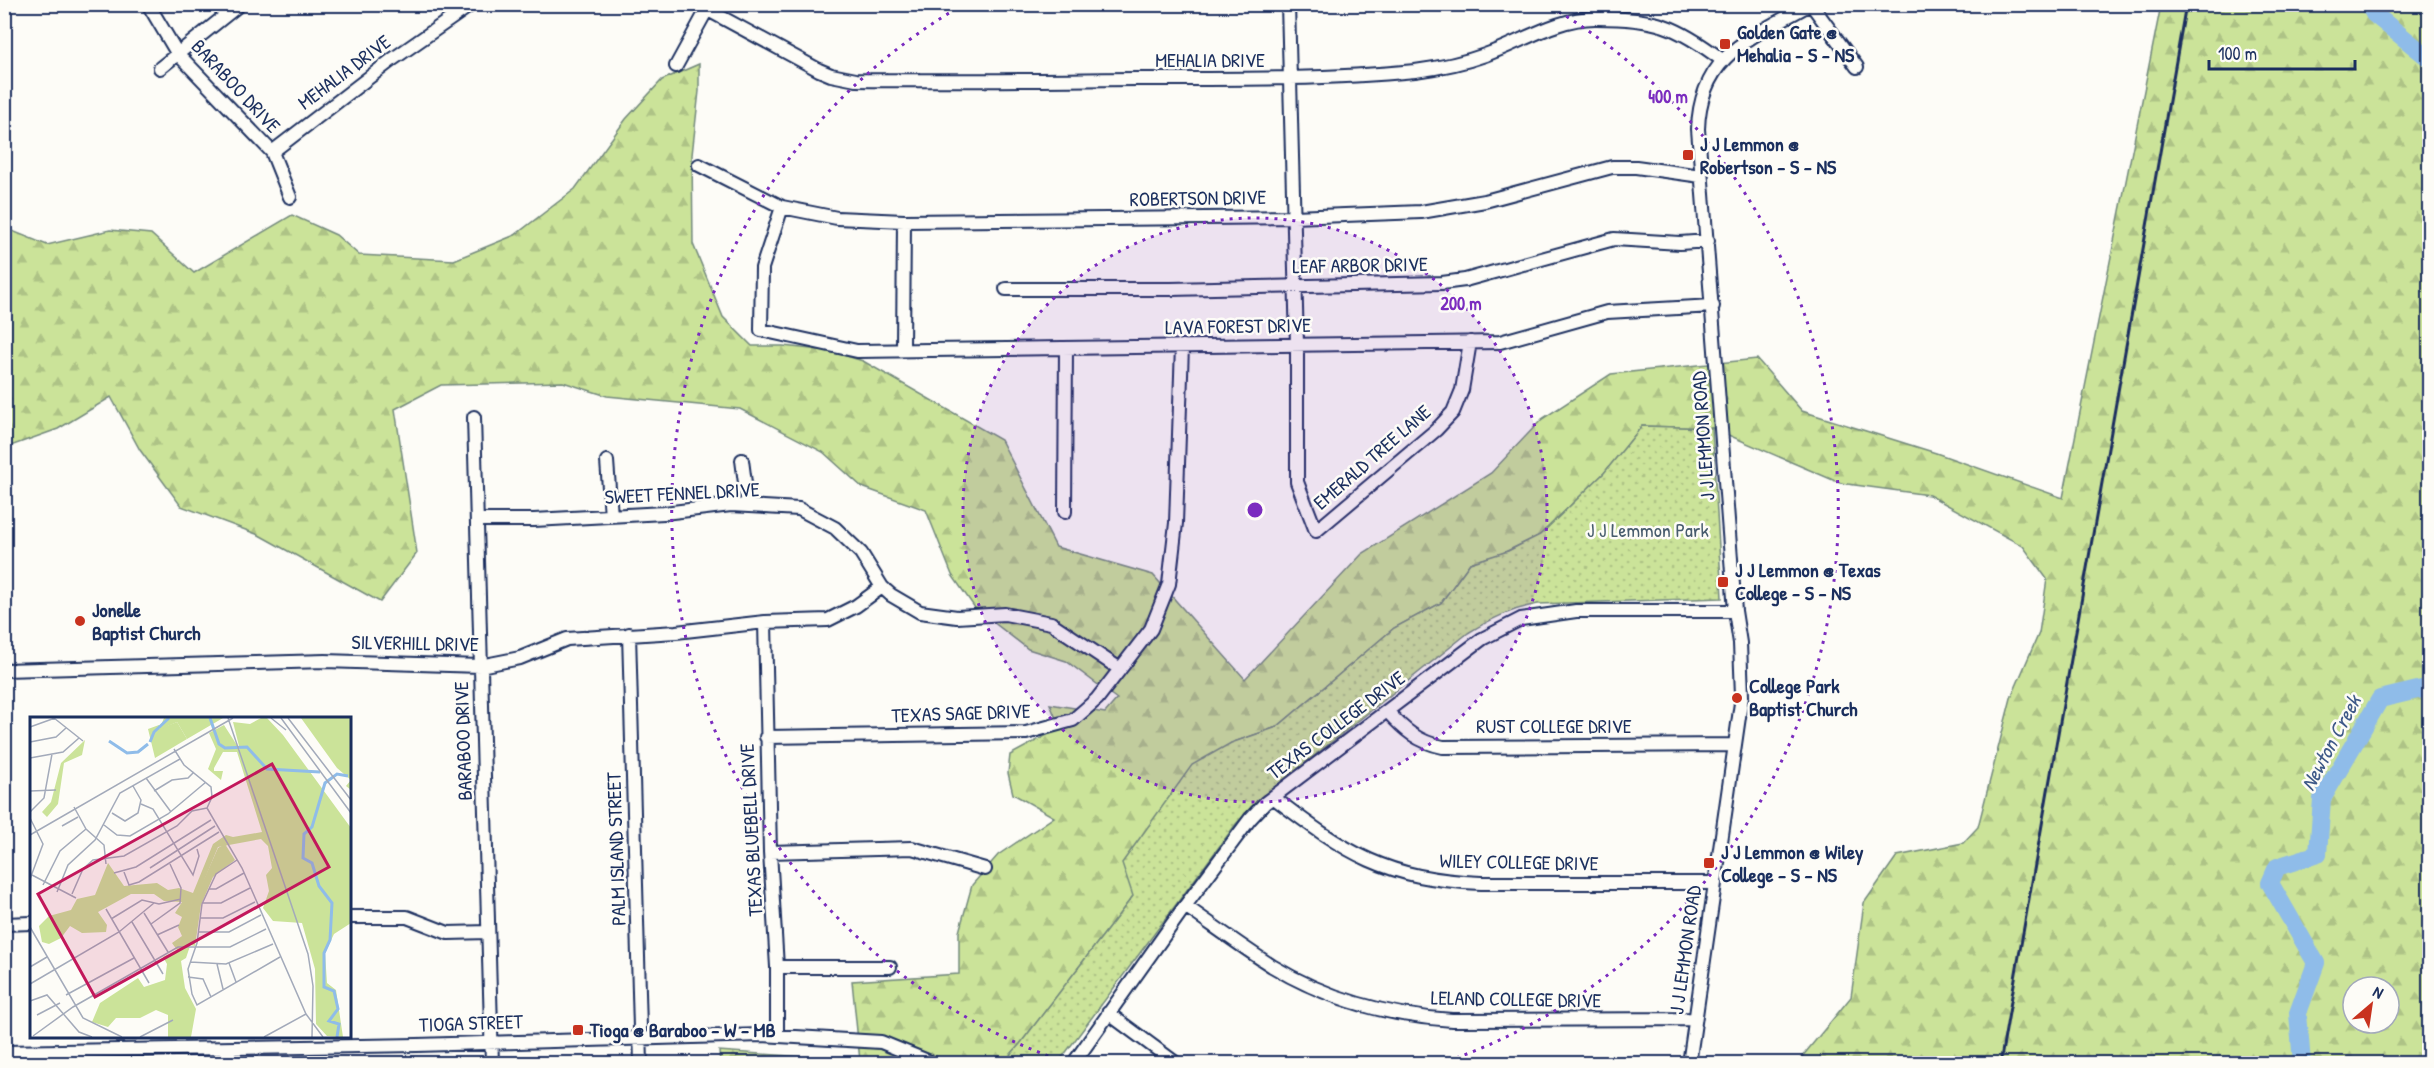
<svg xmlns="http://www.w3.org/2000/svg" width="2434" height="1068" font-family="'Patrick Hand',sans-serif">
	<defs>
		<pattern id="forest-firs" width="22" height="20" patternUnits="userSpaceOnUse" patternTransform="scale(1.5)"><rect width="22" height="20" fill="#cbe399"/><path d="M5 1l3.5 6h-7zM16 11l3.5 6h-7z" fill="#aec386"/></pattern>
		<pattern id="park-dots" width="8" height="8" patternUnits="userSpaceOnUse" patternTransform="scale(1.5)"><rect width="8" height="8" fill="#cbe399"/><path d="M2 2h.1M6 6h.1" fill="none" stroke="#aec386" stroke-width="1.8" stroke-linecap="round"/></pattern>
	</defs>
	<rect width="100%" height="100%" fill="#fdfcf7"/>
	<filter id="ink" filterUnits="userSpaceOnUse"><feTurbulence type="fractalNoise" baseFrequency=".0167" numOctaves="2"/><feDisplacementMap in="SourceGraphic" scale="12" xChannelSelector="R" yChannelSelector="G"/><feConvolveMatrix kernelMatrix="1 2 1 2 8 2 1 2 1" color-interpolation-filters="sRGB"/></filter>
	<g filter="url(#ink)">
		<path fill="url(#forest-firs)" stroke="#73897c" stroke-width="1.5" fill-rule="evenodd" d="M2161,5H2429V1063H1797L1851,997L1864,903L1897,856L1963,843L1978,827L2011,698L2039,633L2047,579L2023,546L1929,495L1840,483L1712,428L1642,426L1604,473L1540,535L1501,554L1470,563L1441,603L1394,628L1277,727L1231,743L1133,896L1020,1044L1003,1064L720,1063L719,1051L860,1061L852,981L959,974V932L972,885L998,855L1054,817L1013,794L1008,773L1010,755L1060,728L1050,704L1105,713L1117,699L1066,661L1028,649L975,608L952,575L926,510L862,487L823,452L740,409L607,396L563,382L441,385L395,409L417,553L380,602L259,535L181,506L140,450L111,397L58,429L5,448V228L47,245L110,230L151,234L194,273L292,215L336,235L359,255L454,260L515,235L575,189L626,119L662,80L699,64V91L692,155L693,244L723,317L752,346H783L830,351L863,361L1001,440L1056,547L1153,575L1245,679L1362,554L1491,473L1542,419L1611,374L1757,359L1802,411L1936,453L2063,498ZM2353,987H2389V1023H2353Z"/>
		<path fill="url(#park-dots)" stroke="#73897c" stroke-width="1.5" d="M1642,426L1712,428L1722,598L1538,604C1511,609 1491,619 1468,633L1254,804L1236,824L1058,1063H1003L1020,1044L1133,896L1122,863L1192,765L1231,743L1277,727L1394,628L1441,603L1470,563L1508,551L1540,535L1604,473Z"/>
		<g fill="none" stroke-linecap="round" stroke-linejoin="round">
			<path stroke="#8fbce9" stroke-width="18" d="M2369,4L2374,14L2430,59
				M2302,1064L2298,1013L2316,963L2270,883L2277,867L2318,854L2322,799L2380,699L2430,687"/>
			<g stroke="#1b2f5e" stroke-width="16">
				<path id="minor" d="M148,4L177,53L272,152L290,197
					M697,4L819,70L831,75L856,80C950,81 1044,80 1138,79C1230,79 1323,80 1415,71C1438,68 1463,63 1485,55C1520,43 1558,17 1597,18C1655,18 1676,25 1722,60
					M1288,4L1297,345V482L1316,531L1436,430L1453,412L1462,390L1470,342
					M1811,4L1857,67
					M676,66L710,4
					M160,68L240,4
					M272,152L393,59L472,4
					M699,165L782,207L837,218L904,221L1294,217L1421,212L1485,201L1612,167H1636L1701,176
					M782,207L762,268L761,330L857,351L1500,342L1607,312L1713,306
					M1006,289H1171L1442,283L1465,280L1614,239L1680,243L1708,241
					M903,350L904,221
					M474,417L492,1064
					M742,460L748,506
					M607,461L611,516
					M1065,512L1066,348
					M478,520H534L664,513L731,505L799,509L835,528L861,553L882,587L891,595L920,612L957,617L1005,614L1051,623L1120,669
					M765,622L770,852L777,967V1035
					M629,634L641,1064
					M4,670L325,661L480,666L520,658L567,639L676,632L765,622L828,620L856,606L882,587
					M1387,711C1404,730 1418,742 1443,747L1733,745
					M766,737L1026,733L1073,720L1097,699L1151,629L1169,584L1176,523L1182,346
					M1273,797C1347,854 1386,879 1481,883H1714
					M770,852L912,848L985,869
					M1185,906C1214,926 1242,947 1272,966C1327,999 1389,1016 1452,1020L1694,1019
					M350,917H407L448,933L488,932
					M4,924L32,923
					M777,967H890
					M1108,1013L1177,1064
					M4,1052L417,1045L762,1035L881,1042L935,1064
					M1073,1064L1185,906L1250,819L1265,803L1482,639L1521,619L1576,611H1735
					M1689,1064L1742,696L1740,643L1735,611L1698,129C1700,54 1753,37 1810,4"/>
			</g>
			<use href="#minor" stroke="#fdfcf7" stroke-width="12"/>
			<path stroke="#1b2f5e" stroke-width="3" d="M2000,1064L2186,4"/>
		</g>
	</g>
	<circle cx="1255" cy="510" r="292" fill="#7b2cbf" fill-opacity=".12"/>
	<g fill="none" stroke="#7b2cbf" stroke-width="3" stroke-dasharray="3 6">
		<circle cx="1255" cy="510" r="292"/>
		<path d="M1065 1062A584 584 0 0 1 959 7M1551 7A584 584 0 0 1 1445 1062"/>
	</g>
	<g fill="#c8321e" stroke="#fdfcf7" stroke-width="2">
		<rect x="1719" y="38" width="12" height="12" rx="3"/>
		<rect x="1682" y="149" width="12" height="12" rx="3"/>
		<rect x="1717" y="576" width="12" height="12" rx="3"/>
		<circle cx="80" cy="621" r="6"/>
		<circle cx="1737" cy="698" r="6"/>
		<rect x="1703" y="857" width="12" height="12" rx="3"/>
		<rect x="572" y="1024" width="12" height="12" rx="3"/>
	</g>
	<g text-anchor="middle" stroke-width="5" stroke-linejoin="round" paint-order="stroke">
		<g font-size="20" font-weight="bold" fill="#1b2f5e" stroke="#fdfcf7" text-anchor="start">
			<text x="1737" y="39">Golden Gate @<tspan x="1737" dy="23">Mehalia - S - NS</tspan></text>
			<text x="1700" y="151">J J Lemmon @<tspan x="1700" dy="23">Robertson - S - NS</tspan></text>
			<text x="1735" y="577">J J Lemmon @ Texas<tspan x="1735" dy="23">College - S - NS</tspan></text>
			<text x="92" y="617">Jonelle<tspan x="92" dy="23">Baptist Church</tspan></text>
			<text x="1749" y="693">College Park<tspan x="1749" dy="23">Baptist Church</tspan></text>
			<text x="1721" y="859">J J Lemmon @ Wiley<tspan x="1721" dy="23">College - S - NS</tspan></text>
			<text x="590" y="1037">Tioga @ Baraboo - W - MB</text>
		</g>
		<g font-size="20" fill="#1b2f5e" stroke="#fdfcf7">
			<text x="1210" y="67">MEHALIA DRIVE</text>
			<text transform="translate(344 72) rotate(-37)" y="7">MEHALIA DRIVE</text>
			<text transform="translate(236 86) rotate(47)" y="7">BARABOO DRIVE</text>
			<text transform="translate(1198 198) rotate(-1)" y="7">ROBERTSON DRIVE</text>
			<text transform="translate(1360 265) rotate(-1)" y="7">LEAF ARBOR DRIVE</text>
			<text transform="translate(1238 326) rotate(-1)" y="7">LAVA FOREST DRIVE</text>
			<text transform="translate(1703 436) rotate(-94)" y="7">J J LEMMON ROAD</text>
			<text transform="translate(1372 457) rotate(-41)" y="7">EMERALD TREE LANE</text>
			<text transform="translate(682 493) rotate(-3)" y="7">SWEET FENNEL DRIVE</text>
			<text transform="translate(415 643) rotate(1)" y="7">SILVERHILL DRIVE</text>
			<text transform="translate(961 713) rotate(-2)" y="7">TEXAS SAGE DRIVE</text>
			<text transform="translate(1336 725) rotate(-37)" y="7">TEXAS COLLEGE DRIVE</text>
			<text x="1554" y="733">RUST COLLEGE DRIVE</text>
			<text transform="translate(463 741) rotate(-92)" y="7">BARABOO DRIVE</text>
			<text transform="translate(751 830) rotate(-93)" y="7">TEXAS BLUEBELL DRIVE</text>
			<text transform="translate(616 849) rotate(-92)" y="7">PALM ISLAND STREET</text>
			<text transform="translate(1519 862) rotate(1)" y="7">WILEY COLLEGE DRIVE</text>
			<text transform="translate(1685 950) rotate(-82)" y="7">J J LEMMON ROAD</text>
			<text transform="translate(1516 999) rotate(1)" y="7">LELAND COLLEGE DRIVE</text>
			<text transform="translate(471 1023) rotate(-2)" y="7">TIOGA STREET</text>
		</g>
		<g font-size="20" fill="#475c6d" stroke="#fdfcf7">
			<text x="1648" y="537">J J Lemmon Park</text>
		</g>
		<g font-size="21" font-style="italic" fill="#3e5988" stroke="#fdfcf7">
			<text transform="translate(2331 743) rotate(-62)" y="7">Newton Creek</text>
		</g>
	</g>
	<g transform="translate(30 717)">
		<rect width="321" height="321" fill="#fdfcf7"/>
		<path d="M147,5L157,22L125,41L118,12L129,8V12Z" fill="#cbe399"/>
		<path d="M134,1H193L157,22L147,5L129,13ZM231,1H237L253,18L321,111V206L304,217L295,236L297,266L306,273L313,320L297,319L286,307L285,252L272,206L243,204L233,191L239,174L236,158L242,151L238,129L231,122L188,130L166,183L162,223L156,241L151,244L155,271L166,292L161,320H138V298L126,293L110,301H86L78,310L62,305L70,286L108,261L114,270L135,263L137,247L133,240L147,233L142,226L152,219L148,210L152,200L145,196L152,185L134,184L124,177H101L68,195L77,208L76,215L52,216L40,209L31,221L19,227L12,225L9,209L19,199L41,193L47,182L65,178L78,146L94,169L127,166L138,173L149,171L163,176L183,127L196,118L203,120L232,115L207,35H193L184,51V54H193L191,63L178,52L186,32L179,16L194,8L210,33L203,5L220,7ZM271,1H321V73L316,69L321,63L307,51ZM55,23L52,38L34,46L28,87L17,100L12,95L21,85L31,46Z" fill="#cbe399"/>
		<path d="M195,127L205,143L183,160L171,188L165,229L160,228L163,187L188,131Z" fill="#cbe399"/>
		<path fill="none" stroke="#8fbce9" stroke-width="3" d="M180,1L189,27L195,31L217,30L237,52L290,55M79,24L97,36L108,35L118,27M120,25L124,15L139,1M307,320L309,307L299,304L308,292L304,274L294,270V236L300,223L302,186L289,169L282,146L273,141L274,117L282,110L295,66L307,57L318,59"/>
		<path fill="none" stroke="#a3aaba" stroke-width="1.5" d="M24,1L53,24M198,1L278,237L283,269L282,320M241,1L256,13M251,1L321,96M258,1L321,83M0,10L25,1M0,25L26,20L36,11M144,32L154,48L181,70L182,80L177,91M0,41L33,35L49,21M116,61L141,95M0,74L26,73M124,74L142,63L158,61L164,55M111,87L123,92L163,158L169,139L167,132M44,90L56,112L74,128L76,147M177,91L212,151L276,297L293,320M0,95L14,81L22,37M82,96L95,104L108,96L111,83L103,69M0,101L13,127L0,162M74,108L87,118L100,119L138,97L176,65M32,109L48,100M0,118L203,1M207,143L186,157L172,187L167,226L158,252L162,277L167,288L250,240M120,151L185,109M94,155L99,168L109,165L189,115M84,156L106,150L181,103M2,158L46,181M13,168L30,134L56,112M179,172H186L214,156M27,175L38,148L65,123L90,76L150,42M42,177L53,152L63,143L94,139L147,109L162,94L177,91M173,186H191L220,171M76,192L119,266M114,196L138,235M170,201H193L225,185M81,202L112,183L129,187L151,182M102,205L133,257M121,207L150,186L151,171L140,147M0,210L53,301L92,320M168,215H199L231,198M127,218L149,208M160,245L196,247L243,227M199,246L206,265M187,247L193,272M0,250L17,240M158,260L173,262L181,280M0,267L89,215L124,186M36,278L104,241M0,284L17,278L49,315L62,320M7,298L30,286M3,319L43,290L148,230H200L236,212M110,320L143,303M234,320L276,297"/>
		<path fill="#c2185b" fill-opacity="0.15" stroke="#c2185b" stroke-width="3" d="M242,47L299,150L65,280L8,177Z"/>
		<rect width="321" height="321" fill="none" stroke="#1b2f5e" stroke-width="3"/>
	</g>
	<circle cx="1255" cy="510" r="9" fill="#7b2cbf" stroke="#fdfcf7" stroke-width="3"/>
	<g font-size="18" text-anchor="middle" font-weight="bold" fill="#7b2cbf" stroke="#fdfcf7" stroke-width="5" stroke-linejoin="round" paint-order="stroke">
		<text x="1668" y="103">400 m</text>
		<text x="1461" y="310">200 m</text>
	</g>
	<rect width="2434" height="1068" fill="none" stroke="#fdfcf7" stroke-width="24"/>
	<rect x="12" y="12" width="2410" height="1044" fill="none" stroke="#1b2f5e" stroke-width="2" filter="url(#ink)"/>
	<g transform="translate(2371 1005) rotate(29)"><circle r="28" fill="#fdfcf7" stroke="#a3aaba" stroke-width="1.5"/>
	<path d="M0-4.5L10 22L0 15L-10 22Z" fill="#c8321e"/>
	<text y="-9" font-size="16" font-weight="bold" text-anchor="middle" fill="#1b2f5e">N</text>
	</g>
	<path d="M2209 60v9h146v-9" fill="none" stroke="#1b2f5e" stroke-width="3"/>
	<text x="2218" y="60" font-size="18" fill="#1b2f5e" stroke="#fdfcf7" stroke-width="4.5" paint-order="stroke">100 m</text>
</svg>
